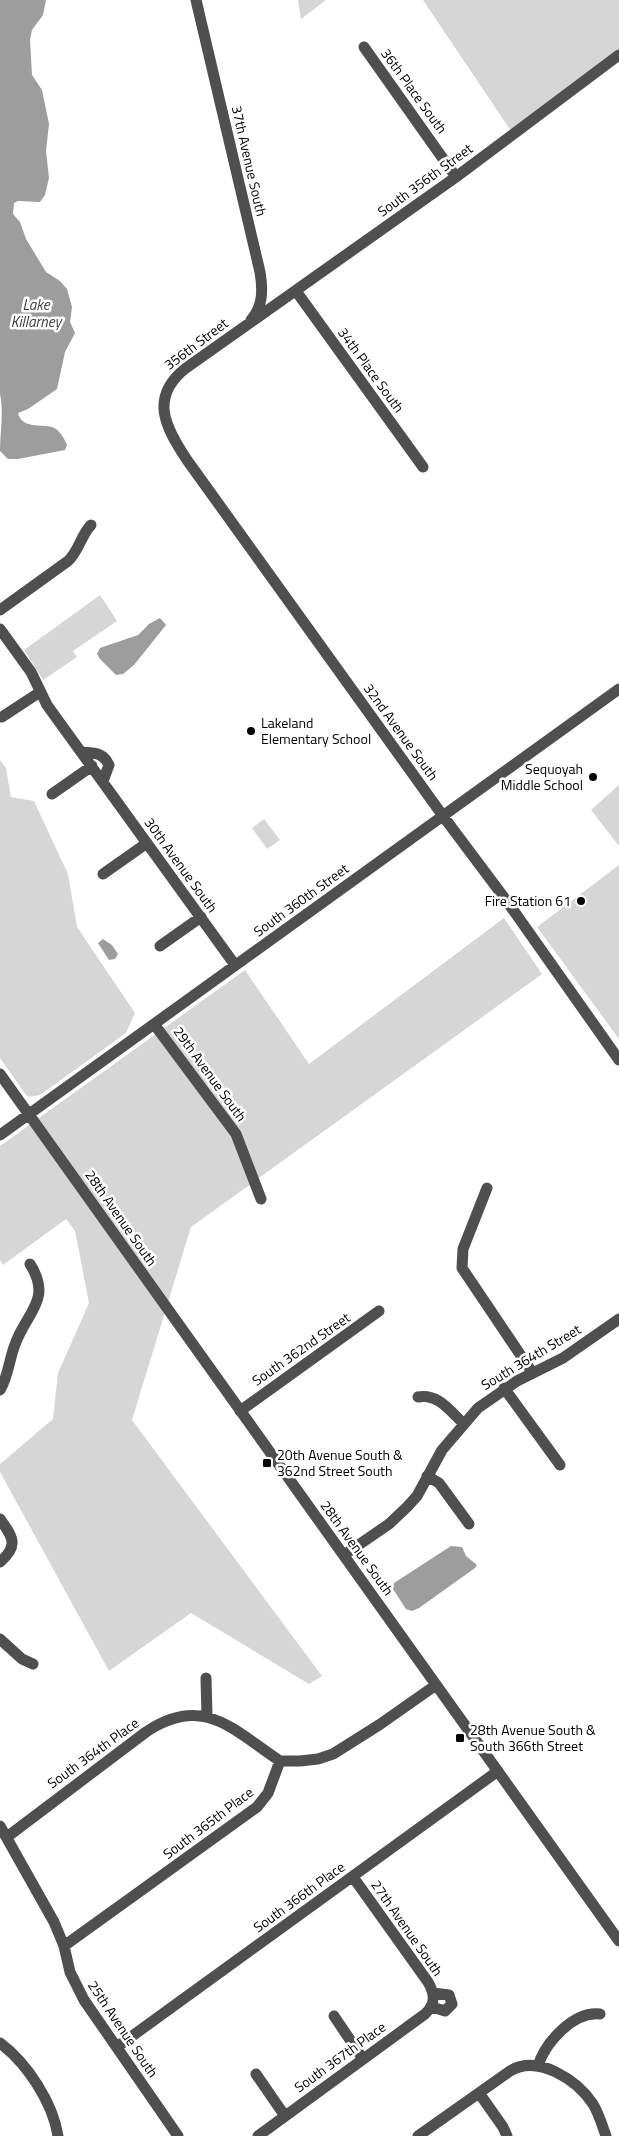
<svg xmlns="http://www.w3.org/2000/svg" width="619" height="2136" font-family="'Titillium Web',sans-serif">
	<rect width="100%" height="100%" fill="#fff"/>
	<path fill="#d6d6d6" d="M298,0H326L301,19Z
		M423,0H619V59L513,134Z
		M100,595L117,621L73,651L77,657L43,680L24,650Z
		M0,760L6,768L11,797L34,801L68,874L77,927L135,1013L126,1033L40,1095L30,1097L26,1095L0,1058Z
		M619,785V846L591,810Z
		M264,819L280,840L267,849L252,828Z
		M619,865V1039L537,927Z
		M504,918L542,974L191,1227L132,1420L322,1676L309,1684L191,1613L109,1671L0,1472V1464L53,1419L58,1373L89,1303L75,1231L66,1219L3,1265L0,1260V1146L245,970L309,1064Z"/>
	<path fill="#9d9d9d" d="M0,0H46L43,15L32,30L30,40L32,75L42,90L49,124L46,151L49,178L45,195L40,202L18,201L14,203L13,214L20,222L26,239L46,272L60,281L67,289L72,307L70,322L75,333L65,352L57,389L28,409L18,413C22,429 41,424 52,427C60,430 64,438 67,445L65,450L18,459H8L0,451C0,432 4,413 0,394Z
		M160,618L166,625L134,665L123,674L116,675L100,659L97,654L100,648L138,635L149,624Z
		M103,939L112,945L118,954L115,959L109,960L98,943Z
		M451,1546L462,1547L466,1556L477,1565L475,1568L419,1608L412,1611L406,1609L393,1589L394,1583Z"/>
	<g fill="none" stroke-linecap="round" stroke-linejoin="round">
		<path stroke="#4f4f4f" stroke-width="11" d="M196,0L260,272C263,290 263,307 251,320
			M364,47L456,177
			M619,55L456,177L186,368C149,397 165,427 187,460L443,816L506,900L619,1060
			M296,291L423,467
			M0,610L68,561C79,551 81,535 91,525
			M0,629L31,672L47,705L235,965
			M2,717L40,692
			M81,752C94,753 103,752 109,765L103,781
			M52,794L92,766
			M103,874L147,843
			M160,946L201,917
			M154,1024L236,1134L261,1199
			M0,1074L619,1941
			M0,1135L619,689
			M487,1188L463,1249L462,1268L532,1372
			M504,1388L560,1465
			M0,1390C9,1375 9,1358 16,1342C28,1311 52,1299 30,1264
			M418,1397C438,1393 450,1411 463,1423
			M240,1411L379,1311
			M427,1476L439,1483L469,1524
			M0,1519C13,1537 19,1546 0,1562
			M344,1555L389,1524L407,1507L417,1496L442,1450L478,1408L517,1381L563,1358L619,1319
			M0,1639L22,1659L33,1664
			M206,1678L207,1716
			M0,1826L54,1922L64,1946L70,1972L84,2000L178,2136
			M7,1837L146,1732C203,1694 232,1729 280,1761
			M64,1946L257,1807L268,1793L280,1761H300L318,1759L333,1754L379,1725L436,1685
			M432,2007L445,2011L452,2004L449,1995L433,1993
			M334,2016L363,2059
			M0,2043C27,2063 53,2103 58,2136
			M117,2047L498,1771
			M538,2066C545,2043 573,2011 600,2014
			M256,2074L285,2116
			M479,2093L503,2127L507,2136
			M258,2136L425,2014C436,2004 435,1994 428,1982L353,1877
			M418,2136L510,2071C538,2054 577,2080 593,2104C599,2114 602,2125 606,2136"/>
	</g>
	<g fill="#000" stroke="#fff" stroke-width="2">
		<circle cx="251" cy="731" r="5"/>
		<circle cx="593" cy="777" r="5"/>
		<circle cx="581" cy="901" r="5"/>
		<rect x="262" y="1458" width="10" height="10" rx="2.5"/>
		<rect x="455" y="1733" width="10" height="10" rx="2.5"/>
	</g>
	<g text-anchor="middle" stroke-width="5" stroke-linejoin="round" paint-order="stroke">
		<g font-size="14" fill="#000" stroke="#fff">
			<text transform="translate(414 91) rotate(54)" y="5">36th Place South</text>
			<text transform="translate(249 161) rotate(77)" y="5">37th Avenue South</text>
			<text transform="translate(425 180) rotate(-36)" y="5">South 356th Street</text>
			<text transform="translate(196 344) rotate(-37)" y="5">356th Street</text>
			<text transform="translate(371 370) rotate(54)" y="5">34th Place South</text>
			<text transform="translate(401 732) rotate(54)" y="5">32nd Avenue South</text>
			<text transform="translate(181 865) rotate(54)" y="5">30th Avenue South</text>
			<text transform="translate(301 900) rotate(-36)" y="5">South 360th Street</text>
			<text transform="translate(210 1074) rotate(54)" y="5">29th Avenue South</text>
			<text transform="translate(121 1218) rotate(55)" y="5">28th Avenue South</text>
			<text transform="translate(301 1349) rotate(-35)" y="5">South 362nd Street</text>
			<text transform="translate(531 1357) rotate(-31)" y="5">South 364th Street</text>
			<text transform="translate(357 1548) rotate(54)" y="5">28th Avenue South</text>
			<text transform="translate(93 1753) rotate(-36)" y="5">South 364th Place</text>
			<text transform="translate(208 1823) rotate(-37)" y="5">South 365th Place</text>
			<text transform="translate(299 1897) rotate(-36)" y="5">South 366th Place</text>
			<text transform="translate(407 1928) rotate(55)" y="5">27th Avenue South</text>
			<text transform="translate(123 2029) rotate(56)" y="5">25th Avenue South</text>
			<text transform="translate(340 2057) rotate(-36)" y="5">South 367th Place</text>
		</g>
		<g font-size="14" fill="#000" stroke="#fff" text-anchor="start">
			<text x="261" y="728">Lakeland<tspan x="261" dy="16">Elementary School</tspan></text>
			<text x="583" y="774" text-anchor="end">Sequoyah<tspan x="583" dy="16">Middle School</tspan></text>
			<text x="571" y="906" text-anchor="end">Fire Station 61</text>
			<text x="277" y="1460">20th Avenue South &amp;<tspan x="277" dy="16">362nd Street South</tspan></text>
			<text x="470" y="1735">28th Avenue South &amp;<tspan x="470" dy="16">South 366th Street</tspan></text>
		</g>
		<g font-size="15" font-style="italic" fill="#3e3e3e" stroke="#fff">
			<text x="36" y="310">Lake<tspan x="36" dy="17">Killarney</tspan></text>
		</g>
	</g>
</svg>
